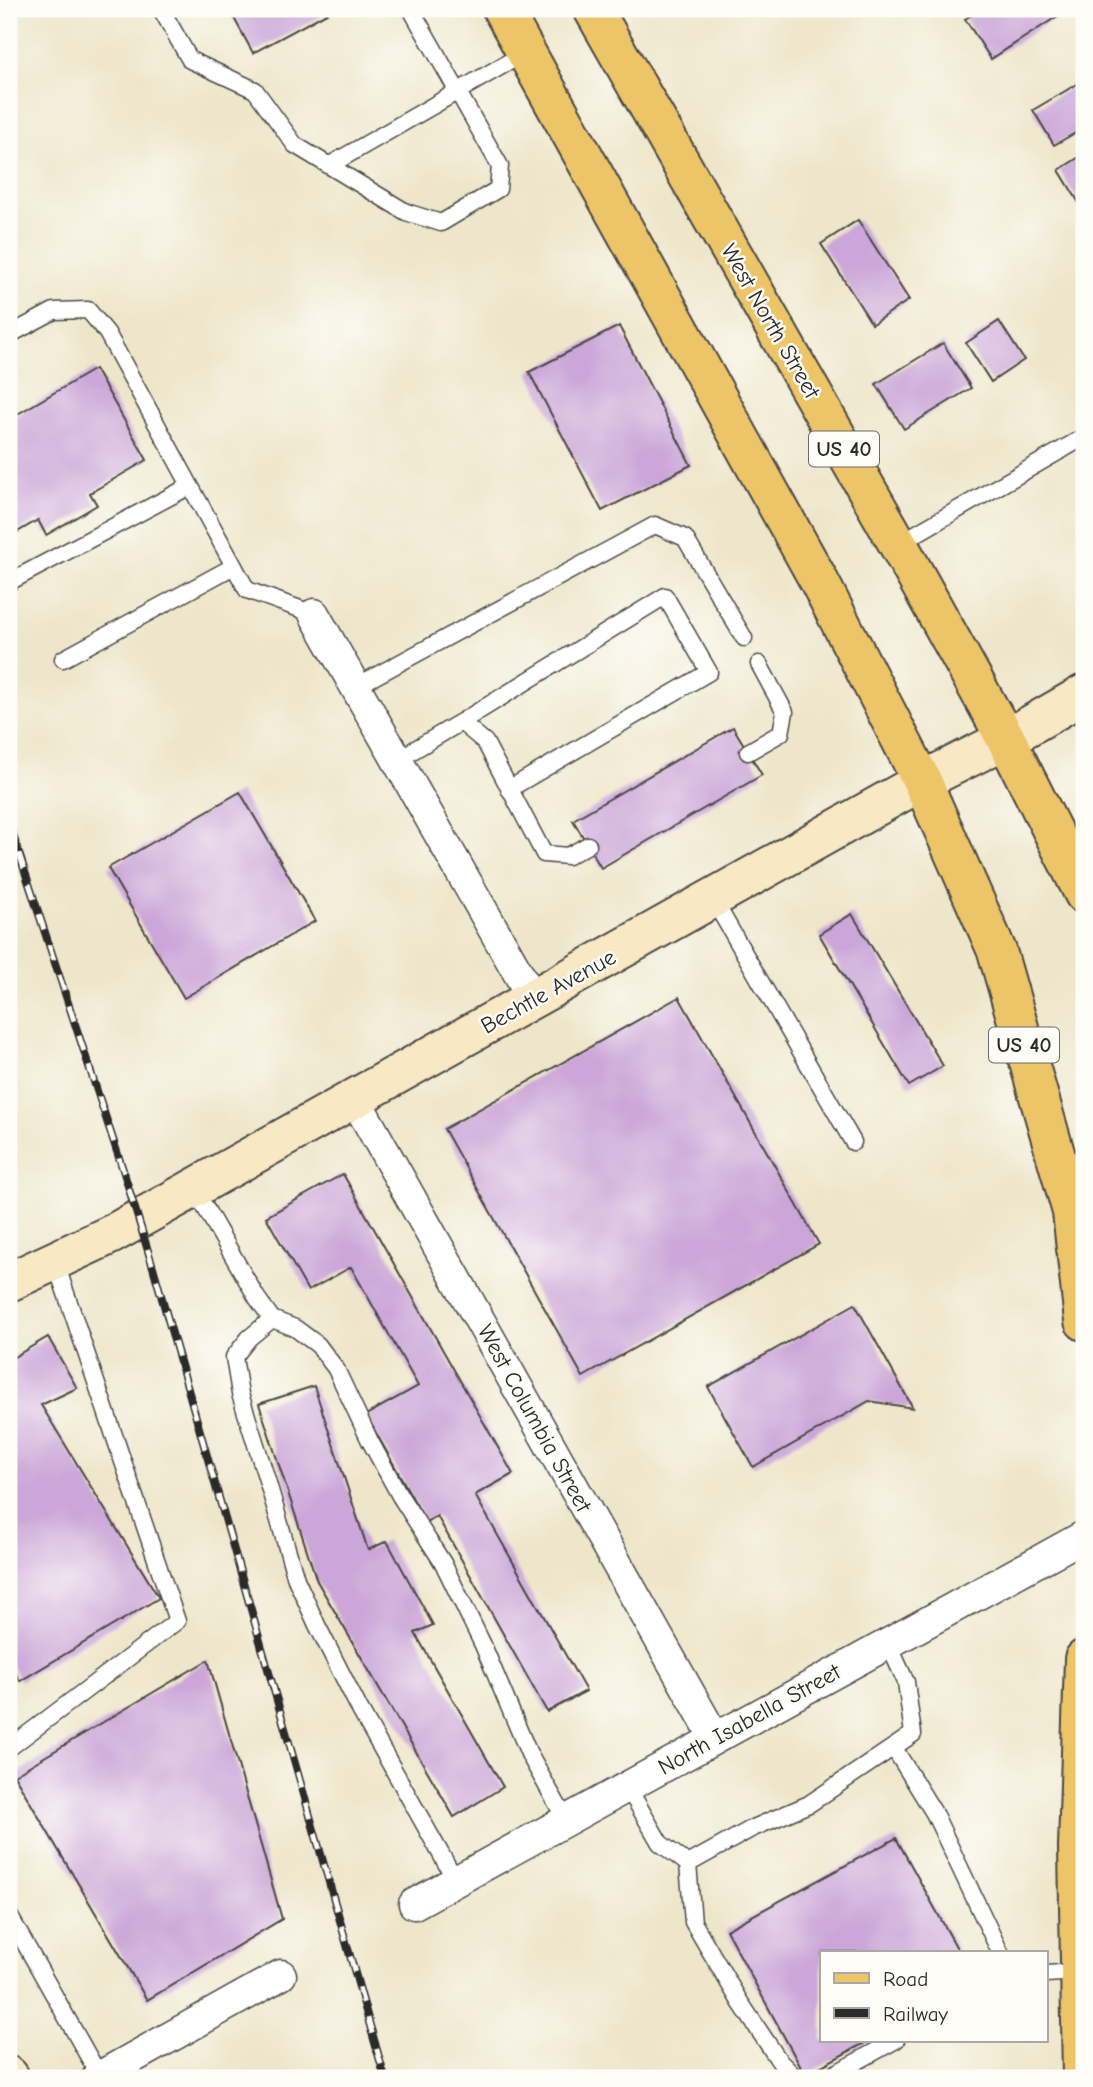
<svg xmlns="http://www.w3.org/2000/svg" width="1093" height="2087" font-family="'Comic Neue',sans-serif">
	<rect width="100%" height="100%" fill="#fdfcf7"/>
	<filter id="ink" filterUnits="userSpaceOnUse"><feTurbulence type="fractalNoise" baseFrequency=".0143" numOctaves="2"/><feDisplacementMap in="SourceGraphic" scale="14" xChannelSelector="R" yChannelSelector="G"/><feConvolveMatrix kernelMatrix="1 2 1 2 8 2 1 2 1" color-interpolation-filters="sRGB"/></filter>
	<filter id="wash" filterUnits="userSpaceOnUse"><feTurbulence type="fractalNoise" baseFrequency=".00686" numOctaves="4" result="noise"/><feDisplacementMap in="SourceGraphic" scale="28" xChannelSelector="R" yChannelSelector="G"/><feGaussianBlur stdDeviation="1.57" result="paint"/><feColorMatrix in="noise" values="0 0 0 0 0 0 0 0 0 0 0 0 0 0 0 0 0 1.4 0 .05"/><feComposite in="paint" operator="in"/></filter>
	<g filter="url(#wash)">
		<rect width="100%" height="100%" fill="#eee6ca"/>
		<g id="blocks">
			<path fill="#cba6d8" d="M229,9H334L253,53Z
				M982,9H1058L1061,14L991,59L965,19Z
				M1084,80V128L1054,145L1033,110Z
				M1084,154V211L1059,170Z
				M858,220L909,300L872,324L821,244Z
				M999,321L1024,360L991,382L966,343Z
				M619,326L691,465L602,511L529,372Z
				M943,343L971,388L904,429L876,384Z
				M95,369L147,460L90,493L97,505L46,535L38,520L9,537V419Z
				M733,727L762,775L601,868L573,820Z
				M240,792L315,921L184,998L108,868Z
				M852,914L943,1066L909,1086L819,934Z
				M679,997L819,1244L583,1377L444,1129Z
				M343,1174L513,1474L475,1495L586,1691L547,1712L437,1516L426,1522L366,1415L418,1386L351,1267L308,1291L266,1217Z
				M855,1304L913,1408L869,1401L753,1467L708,1387Z
				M48,1337L77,1388L41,1405L159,1598L20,1681L9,1662V1360Z
				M314,1386L368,1550L387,1541L433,1625L415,1633L503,1787L454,1817L317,1581L259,1404Z
				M208,1660L282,1919L147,2000L14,1775Z
				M896,1838L959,1952H822V2040H870L805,2075L726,1930Z"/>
		</g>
	</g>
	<g filter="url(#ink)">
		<use href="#blocks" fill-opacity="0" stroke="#484743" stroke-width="2"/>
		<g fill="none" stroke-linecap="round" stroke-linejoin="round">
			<g stroke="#484743" stroke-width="19">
				<path id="lane" d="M161,9L190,60L255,90L295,145L406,212L441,223L498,189L500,166L411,9
					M330,165L526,52
					M9,335L54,311L88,310L107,333L247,590L314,614
					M898,544L1084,437
					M11,581L190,486
					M63,659L234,566
					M355,687L655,525L685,538L744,638
					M461,722L665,596L709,672L509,789
					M748,752L781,733L785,712L759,664
					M397,760L461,722L485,742L544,854L568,856L588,845
					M713,899L853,1142
					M194,1188L257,1298L272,1319L295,1328L318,1345L336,1369L370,1441L400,1496L443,1563L483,1645L530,1756L566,1820
					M272,1319L249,1338L234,1357L240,1394L268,1483L296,1579L317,1625L360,1710L456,1881
					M9,1748L177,1621L55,1261
					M894,1748L934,1813L1000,1952
					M627,1786L660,1843L688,1864L751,1829L809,1804L913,1734L906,1682L888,1643
					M688,1864L693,1922L740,2002L780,2062L796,2078
					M9,1915L100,2077
					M1046,1974L1079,1972
					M827,2078L896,2040"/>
			</g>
			<g stroke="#484743" stroke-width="33">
				<path id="street" d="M314,614L533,999
					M355,1099L715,1738
					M414,1904L1084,1536
					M97,2078L281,1975"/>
			</g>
			<g stroke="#484743" stroke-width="42">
				<path id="secondary" d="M9,1282L112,1234L922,781L1006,739L1084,694
					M9,2076L10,2078"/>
			</g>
			<g stroke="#484743" stroke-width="42">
				<path id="primary" d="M502,9L818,579L922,781L997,951L1072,1212L1084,1321
					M593,9L898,544L1006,739L1084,894
					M1082,2078L1078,1847L1084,1659"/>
			</g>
			<use href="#lane" stroke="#fff" stroke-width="16"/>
			<use href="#street" stroke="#fff" stroke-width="30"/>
			<use href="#secondary" stroke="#f8e8c3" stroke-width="38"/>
			<use href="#primary" stroke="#edc569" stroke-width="38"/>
			<g stroke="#2b2b2b" stroke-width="8">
				<path id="rail" d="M9,823L124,1173L153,1267L385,2078"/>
			</g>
			<use href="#rail" stroke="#fdfcf7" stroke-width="5" stroke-dasharray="16" stroke-linecap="butt"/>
		</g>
	</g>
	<g text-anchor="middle" stroke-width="5" stroke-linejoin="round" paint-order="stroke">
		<g fill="#fdfcf7" stroke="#6a6a68" stroke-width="2">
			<rect x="809" y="431.5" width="70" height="35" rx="5"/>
			<rect x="989" y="1027.5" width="70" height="35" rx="5"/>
		</g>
		<g font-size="21" font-weight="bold" fill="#2b2b2b">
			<text x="844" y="456">US 40</text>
			<text x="1024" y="1052">US 40</text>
		</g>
		<g font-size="23" fill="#2b2b2b" stroke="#fdfcf7">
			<text transform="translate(771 321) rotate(60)" y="8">West North Street</text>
			<text transform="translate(548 991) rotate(-29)" y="8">Bechtle Avenue</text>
			<text transform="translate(535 1418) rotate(61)" y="8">West Columbia Street</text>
			<text transform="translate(749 1719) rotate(-29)" y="8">North Isabella Street</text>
		</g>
	</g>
	<rect width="1093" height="2087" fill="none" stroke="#fdfcf7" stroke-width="35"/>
	<rect x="820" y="1951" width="228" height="91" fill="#fdfcf7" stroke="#a9a8a5" stroke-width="2"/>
	<rect x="834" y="1973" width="35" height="10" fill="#edc569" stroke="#a9a8a5" stroke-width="2"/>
	<text x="883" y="1986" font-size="21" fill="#2b2b2b">Road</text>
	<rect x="834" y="2008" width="35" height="10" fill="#2b2b2b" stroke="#a9a8a5" stroke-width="2"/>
	<text x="883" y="2021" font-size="21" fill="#2b2b2b">Railway</text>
</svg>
